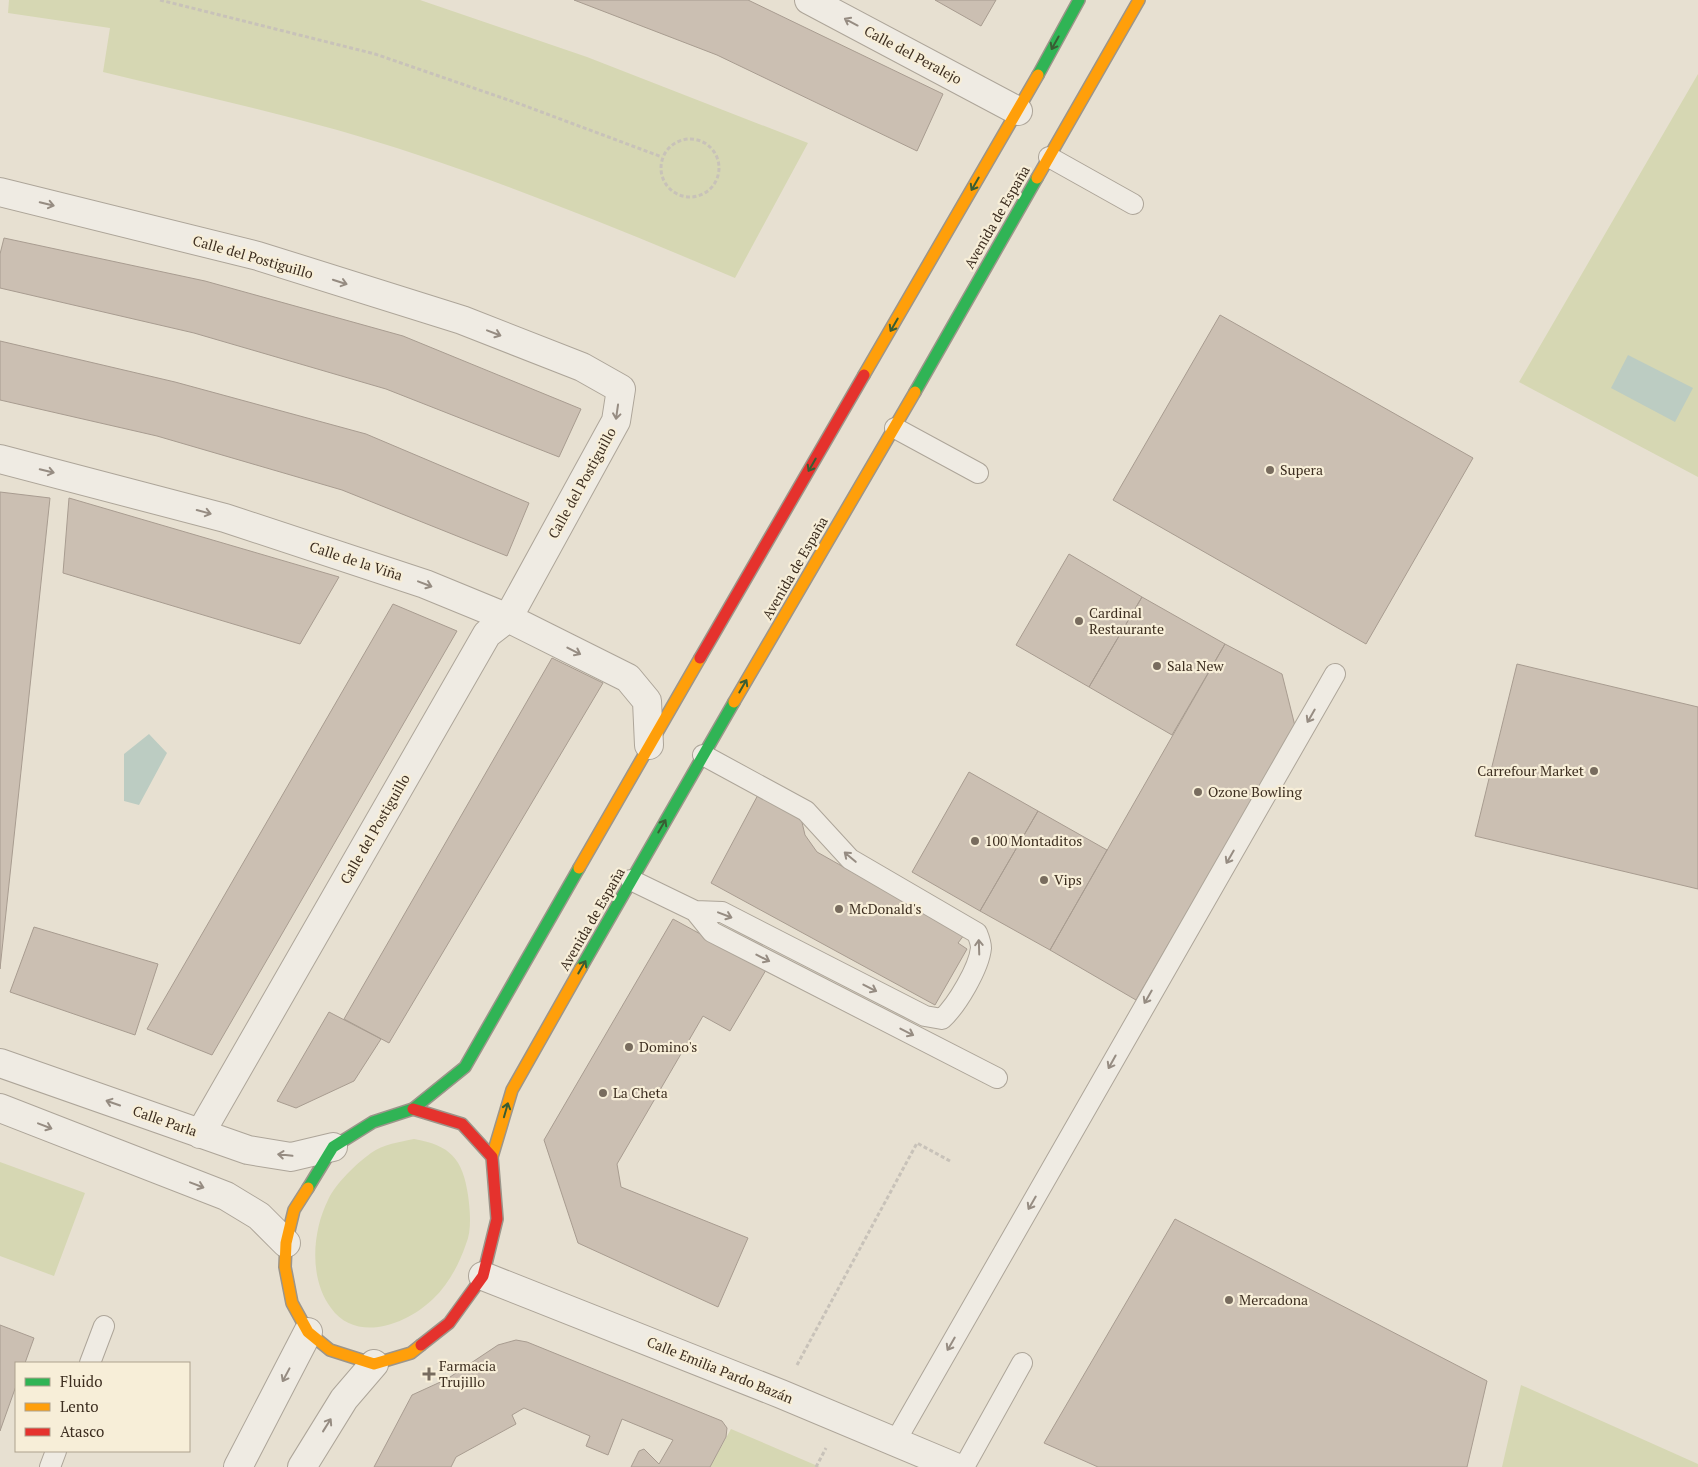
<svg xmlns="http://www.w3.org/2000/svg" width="1698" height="1467" font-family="'PT Serif',serif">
	<rect width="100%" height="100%" fill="#e7e0d1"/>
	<path fill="#d6d7b3" d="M9,0H420L587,57L808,143L735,278C631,234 526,191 418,155C315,120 209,98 103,72L110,28L8,13Z
		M1698,74V477L1519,382Z
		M414,1139C450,1145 463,1159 468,1195C470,1210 472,1230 466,1244C459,1264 449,1284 433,1299C407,1324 357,1344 331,1308C309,1279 312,1232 328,1200C336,1183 356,1164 371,1153C383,1144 400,1142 414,1139Z
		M0,1162L85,1193L54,1276L0,1256Z
		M1521,1385L1698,1464V1467H1502Z
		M731,1429L820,1467H710Z"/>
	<path fill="#bcccc2" d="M1628,355L1693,388L1675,422L1611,388Z
		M149,734L167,753L139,805L124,801V754Z"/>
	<path fill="#cbbfb2" stroke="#a89c90" d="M574,0H748L943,94L917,151L717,55Z
		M935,0H996L981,26Z
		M4,238L205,281L403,336L581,409L559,457L386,389L194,333L0,288V254Z
		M1220,315L1473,458L1366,644L1113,500Z
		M0,341L175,382L366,434L529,503L507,556L342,490L157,436L0,400Z
		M0,492L50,498L0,969Z
		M69,498L339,577L300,644L63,573Z
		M1069,554L1142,597L1089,687L1016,645Z
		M1142,597L1225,644L1172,735L1089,687Z
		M393,604L457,631L212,1055L147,1029Z
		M1225,644L1282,674L1295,726L1136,1000L1050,950Z
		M552,658L603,683L389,1043L344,1019Z
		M1517,664L1698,707V889L1475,836Z
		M969,772L1038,811L980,911L912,872Z
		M759,793L801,818L805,835L817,852L964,935L958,943L967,949L935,1005L711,883Z
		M1038,811L1107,850L1050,950L980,911Z
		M673,919L766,970L730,1031L703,1016L617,1164L621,1187L748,1238L718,1307L578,1243L544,1140Z
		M34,927L158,964L135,1035L10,992Z
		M329,1012L381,1039L354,1081L296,1108L277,1101Z
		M1175,1219L1487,1381L1467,1467H1098L1044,1443Z
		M0,1325L34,1338L25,1363H16V1386L0,1431Z
		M516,1340L527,1342L722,1421L727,1428L726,1437L710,1467H631L639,1451L644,1449L659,1464L673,1440L622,1419L608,1455L586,1446L590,1436L524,1408L512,1415L516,1424L456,1457L451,1467H374L412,1395L447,1379L498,1345Z"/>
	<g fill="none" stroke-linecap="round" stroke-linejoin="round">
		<g stroke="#ada599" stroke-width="22">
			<path id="lane" d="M1049,157L1133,204
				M895,428L978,473
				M631,880L695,911L722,912L925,1016L942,1019C957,1005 979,968 981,948C981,943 979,938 977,933L850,859L806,811L703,755
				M695,911L712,932L997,1078
				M90,1363L104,1326
				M895,1442L1335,674
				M50,1467L56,1451
				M964,1467L1022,1363"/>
		</g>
		<g stroke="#ada599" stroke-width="30">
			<path id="street" d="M809,0L1018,111
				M0,192L258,256L462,320L582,367L621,389L616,421L508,618L487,634L200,1134
				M0,459L225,518L425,584L508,618L628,678L647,701L649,745
				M0,1063L248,1150L291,1157L333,1147
				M0,1108L226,1196L259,1216L286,1243
				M483,1276L781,1394L955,1467
				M238,1467L308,1332
				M302,1467L344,1399L374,1364"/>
		</g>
		<g stroke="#9c958a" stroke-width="14">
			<path id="fast" d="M1038,75L1079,0
				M915,392L1037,178
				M581,968L734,702
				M413,1109L465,1067L579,868
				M308,1188L333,1147L373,1122L413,1109"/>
		</g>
		<g stroke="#9c958a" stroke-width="14">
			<path id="slow" d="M1037,178L1139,0
				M864,375L1038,75
				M734,702L915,392
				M579,868L700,658
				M492,1157L512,1090L581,968
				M308,1188L294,1210L286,1243L285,1267L292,1303L308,1332L330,1350L374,1364L411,1353L421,1345"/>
		</g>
		<g stroke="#9c958a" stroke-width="14">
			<path id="jam" d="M700,658L864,375
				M413,1109L462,1124L492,1157L497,1219L483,1276L449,1323L421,1345"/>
		</g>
		<path stroke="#c8c2b9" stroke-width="3" stroke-dasharray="4 2.5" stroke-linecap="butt" d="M160,0L375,54L520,104L662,157
			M661 168a29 29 0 1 1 58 0a29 29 0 1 1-58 0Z
			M797,1365L917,1143L950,1161
			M816,1467L826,1448"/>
		<use href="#lane" stroke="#efebe3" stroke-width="20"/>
		<use href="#street" stroke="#efebe3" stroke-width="28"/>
		<use href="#fast" stroke="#30b455" stroke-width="11"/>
		<use href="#slow" stroke="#ff9f0a" stroke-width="11"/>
		<use href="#jam" stroke="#e5322d" stroke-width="11"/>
	</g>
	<defs><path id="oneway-shaft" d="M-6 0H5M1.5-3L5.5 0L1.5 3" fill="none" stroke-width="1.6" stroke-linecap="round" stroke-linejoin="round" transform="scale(1.25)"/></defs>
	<g stroke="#968c82">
		<use href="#oneway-shaft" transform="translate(851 22) rotate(-152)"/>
		<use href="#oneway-shaft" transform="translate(47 204) rotate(14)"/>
		<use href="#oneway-shaft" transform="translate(340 282) rotate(18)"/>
		<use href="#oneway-shaft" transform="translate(494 333) rotate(21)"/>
		<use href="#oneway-shaft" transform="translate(617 412) rotate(98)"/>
		<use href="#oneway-shaft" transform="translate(47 471) rotate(14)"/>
		<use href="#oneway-shaft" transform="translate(204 512) rotate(15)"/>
		<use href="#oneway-shaft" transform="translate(425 584) rotate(21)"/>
		<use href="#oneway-shaft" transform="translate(574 651) rotate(27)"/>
		<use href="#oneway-shaft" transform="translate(1311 716) rotate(120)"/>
		<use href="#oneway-shaft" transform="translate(850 857) rotate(-140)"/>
		<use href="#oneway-shaft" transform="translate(1230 857) rotate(120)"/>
		<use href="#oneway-shaft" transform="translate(725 915) rotate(21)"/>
		<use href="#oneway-shaft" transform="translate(979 947) rotate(-92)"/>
		<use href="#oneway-shaft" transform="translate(763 958) rotate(27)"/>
		<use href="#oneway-shaft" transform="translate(870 988) rotate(27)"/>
		<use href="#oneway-shaft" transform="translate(1148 997) rotate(120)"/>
		<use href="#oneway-shaft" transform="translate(907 1032) rotate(27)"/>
		<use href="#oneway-shaft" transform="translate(1112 1062) rotate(119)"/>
		<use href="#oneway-shaft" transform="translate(113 1103) rotate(-161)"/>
		<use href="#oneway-shaft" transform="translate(45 1126) rotate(21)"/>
		<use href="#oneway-shaft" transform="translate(285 1155) rotate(-174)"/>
		<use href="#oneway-shaft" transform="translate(197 1185) rotate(21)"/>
		<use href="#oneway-shaft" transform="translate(1032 1203) rotate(120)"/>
		<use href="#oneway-shaft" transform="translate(951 1344) rotate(120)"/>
		<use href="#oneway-shaft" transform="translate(286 1375) rotate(118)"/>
		<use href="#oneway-shaft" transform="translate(327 1425) rotate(-58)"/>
	</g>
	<g stroke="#385d33">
		<use href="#oneway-shaft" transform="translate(1055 43) rotate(119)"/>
		<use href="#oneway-shaft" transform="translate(975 184) rotate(120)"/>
		<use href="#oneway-shaft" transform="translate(894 325) rotate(120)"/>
		<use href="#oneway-shaft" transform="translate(812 465) rotate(120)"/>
		<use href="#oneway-shaft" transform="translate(743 686) rotate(-60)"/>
		<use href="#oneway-shaft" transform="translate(662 826) rotate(-60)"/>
		<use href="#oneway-shaft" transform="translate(582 967) rotate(-60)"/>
		<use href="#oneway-shaft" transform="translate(506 1110) rotate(-74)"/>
	</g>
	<g fill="#786c5e" stroke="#f7eed8" stroke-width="2">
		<circle cx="1270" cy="470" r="5"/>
		<circle cx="1079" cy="621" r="5"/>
		<circle cx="1157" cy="666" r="5"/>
		<circle cx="1594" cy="771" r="5"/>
		<circle cx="1198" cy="792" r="5"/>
		<circle cx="975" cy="841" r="5"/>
		<circle cx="1044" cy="880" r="5"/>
		<circle cx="839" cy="909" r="5"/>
		<circle cx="629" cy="1047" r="5"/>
		<circle cx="603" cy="1093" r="5"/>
		<circle cx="1229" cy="1300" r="5"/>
		<path d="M426.5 1366.5h5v5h5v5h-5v5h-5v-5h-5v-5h5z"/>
	</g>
	<g text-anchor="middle" stroke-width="4.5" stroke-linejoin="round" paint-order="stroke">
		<g font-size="14" fill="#3d2e20" stroke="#f7eed8">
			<text transform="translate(913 55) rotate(28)" y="5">Calle del Peralejo</text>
			<text transform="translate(997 217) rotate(-60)" y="5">Avenida de España</text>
			<text transform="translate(253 257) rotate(16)" y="5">Calle del Postiguillo</text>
			<text transform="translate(582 483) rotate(-61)" y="5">Calle del Postiguillo</text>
			<text transform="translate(356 561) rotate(18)" y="5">Calle de la Viña</text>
			<text transform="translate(795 568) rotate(-60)" y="5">Avenida de España</text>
			<text transform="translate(375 829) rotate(-60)" y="5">Calle del Postiguillo</text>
			<text transform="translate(592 919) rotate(-60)" y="5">Avenida de España</text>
			<text transform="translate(165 1121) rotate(19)" y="5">Calle Parla</text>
			<text transform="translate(720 1370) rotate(22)" y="5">Calle Emilia Pardo Bazán</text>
		</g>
		<g font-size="14" fill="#3d2e20" stroke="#f7eed8" text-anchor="start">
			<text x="1280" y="475">Supera</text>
			<text x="1089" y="618">Cardinal<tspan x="1089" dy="16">Restaurante</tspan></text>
			<text x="1167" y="671">Sala New</text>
			<text x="1584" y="776" text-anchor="end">Carrefour Market</text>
			<text x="1208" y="797">Ozone Bowling</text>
			<text x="985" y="846">100 Montaditos</text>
			<text x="1054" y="885">Vips</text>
			<text x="849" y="914">McDonald's</text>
			<text x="639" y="1052">Domino's</text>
			<text x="613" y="1098">La Cheta</text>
			<text x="1239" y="1305">Mercadona</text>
			<text x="439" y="1371">Farmacia<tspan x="439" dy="16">Trujillo</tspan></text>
		</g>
	</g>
	<rect x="15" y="1362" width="175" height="90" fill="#f7eed8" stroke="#ada18e"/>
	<rect x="25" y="1378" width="25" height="8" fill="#30b455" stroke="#ada18e"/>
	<text x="60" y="1387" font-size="15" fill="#3d2e20">Fluido</text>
	<rect x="25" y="1403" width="25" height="8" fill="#ff9f0a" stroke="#ada18e"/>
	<text x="60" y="1412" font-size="15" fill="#3d2e20">Lento</text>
	<rect x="25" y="1428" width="25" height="8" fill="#e5322d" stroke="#ada18e"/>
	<text x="60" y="1437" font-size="15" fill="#3d2e20">Atasco</text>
</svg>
